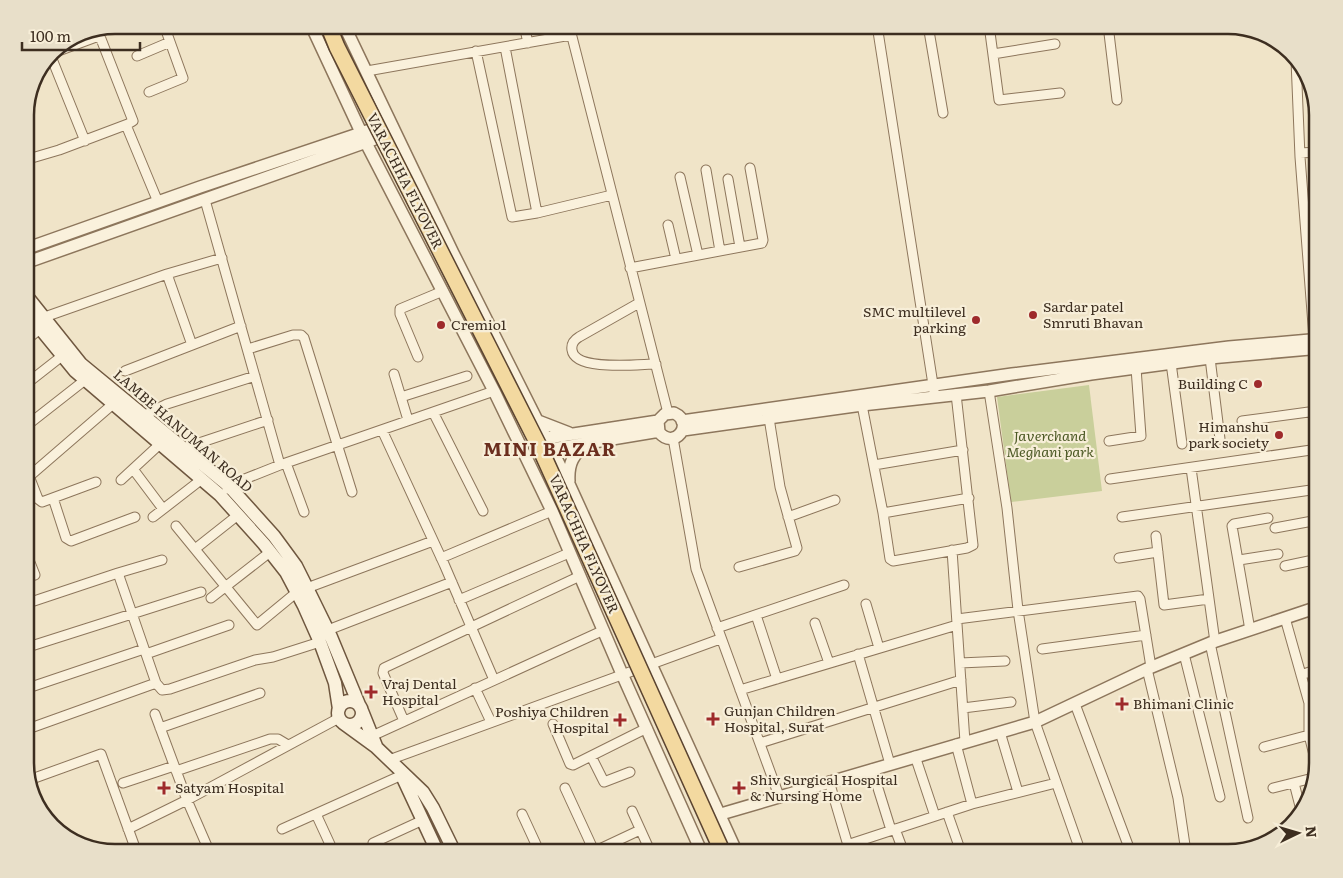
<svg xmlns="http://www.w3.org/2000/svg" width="1343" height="878" font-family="Literata,serif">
	<rect width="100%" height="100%" fill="#f0e4c8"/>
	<path fill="#c9cf9b" d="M1089,385L1102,491L1011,502L997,397Z"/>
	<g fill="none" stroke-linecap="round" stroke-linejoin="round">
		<g stroke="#8d765c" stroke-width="11">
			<path id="minor" d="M524,25L528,43
				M569,25L668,413
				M877,25L934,391
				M928,25L943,113
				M989,25L999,100L1060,93
				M1108,25L1117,100
				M505,47L537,213L612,195
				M476,51L512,217L537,213
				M50,54L85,141
				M993,54L1055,44
				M137,56L170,42
				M1296,60L1300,157L1314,338
				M367,71L571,35
				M149,92L183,78L164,25
				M126,125L158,202
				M25,141L31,158
				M1300,153L1318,152
				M25,160L59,150L128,124L133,121L101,39L96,37L50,54
				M706,170L720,251
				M680,177L698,255
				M728,179L740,247
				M205,200L280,465
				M1305,216L1318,215
				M668,225L676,259
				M630,268L762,243L763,240L750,168
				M167,274L192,345
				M639,303L579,337C574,340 571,344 572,350C575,372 640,364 656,364
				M39,319L167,274L222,258
				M25,341L40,329
				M248,349L293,335H301L304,338L352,492
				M1314,350L1318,451
				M418,357L400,314V309L443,291
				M1210,358L1220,439
				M1171,363L1182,444
				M125,371L241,326
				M394,374L408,420
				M25,385L62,356
				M989,391L1007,508L1018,610L1035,722L1081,853
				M401,397L467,376
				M862,405L883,513L890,559L893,561L967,548L973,545L956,394
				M433,412L483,511
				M145,415L167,404L255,376
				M1242,421L1316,411
				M25,427L85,380
				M382,430L444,564L494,680
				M673,438L696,569L779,796
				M1109,441L1141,436L1136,368
				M184,448L268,420
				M286,463L304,512
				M874,465L963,450
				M1191,468L1215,642
				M133,469L163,509
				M29,476L38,499L42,502L96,482
				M1110,479L1318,449
				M25,480L113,404
				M121,480L160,444
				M227,489L232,484L280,465L494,391
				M53,498L66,538L71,541L135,517
				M883,513L969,498
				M153,517L202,479
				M788,517L835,500
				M1122,517L1318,489
				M176,526L257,625L297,592
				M1275,528L1318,520
				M1156,536L1164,605L1209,599
				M195,549L238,515
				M25,550L35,575L25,578
				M952,550L965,742
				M441,558L552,511
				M1119,558L1158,552
				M1239,560L1278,554
				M1285,566L1318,559
				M739,567L795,551L797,548L780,487L769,418
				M118,573L156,683L162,690L170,689L255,660L273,657L320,642
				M307,588L433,541
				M211,598L270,552
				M459,600L569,553
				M25,604L118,573L162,560
				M866,604L879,648
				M756,615L777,679
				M1285,618L1309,703V735L1317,767
				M957,619L1138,596L1140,599L1151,667
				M815,623L829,663
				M717,628L844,585
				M328,630L452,582
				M1250,630L1232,526L1234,524L1268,518
				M1210,643L1248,818
				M25,648L201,592
				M1042,649L1146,635
				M146,654L229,625
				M858,654L890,764
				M1184,654L1220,797
				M960,663L1005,661
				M1147,669L1178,798L1186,852
				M1301,675L1318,669
				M475,688L491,722
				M25,689L144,649
				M740,690L957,625
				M1075,704L1131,853
				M963,708L1011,702
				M155,714L187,800L210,853
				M404,721L383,673L384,668L580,576
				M553,724L570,764L573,765L647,728
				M160,728L260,693
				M25,730L156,683
				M1000,732L1018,792
				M372,736L604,630
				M760,743L961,680
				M956,744L972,804
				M1264,747L1309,735
				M591,756L604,782L630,772
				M915,756L935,816
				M389,760L720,639
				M872,769L891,830
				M176,771L270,739H278L288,745
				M29,780L101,754L137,853
				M829,781L847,842L850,844L972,804L1056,783
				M123,783L174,766
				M1294,783L1302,814
				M565,788L594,851
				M1273,788L1313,778
				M632,811L651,853
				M947,812L961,852
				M316,814L334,853
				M522,814L540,853
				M128,829L187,800L339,718
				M282,829L402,775
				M895,829L904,853
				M373,843L423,820
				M487,850L489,853
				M591,853L640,830"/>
		</g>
		<g stroke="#8d765c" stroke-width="14">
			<path id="tertiary" d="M311,25L366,143L494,391L552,511L622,674L702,853
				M344,25L453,253L569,484L737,853
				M25,249L200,187L385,125
				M25,263L389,134
				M538,421L569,433
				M682,421L1012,374L1229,347L1310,340
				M683,430L862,405L989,391L1091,374L1210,358L1310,349
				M541,439L658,421
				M546,450L654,432H659C674,451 696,423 674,413L665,414L658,421L659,432
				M569,481C568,464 573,453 588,444
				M721,814L1035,722L1147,669L1210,643L1318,607"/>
		</g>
		<g stroke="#6f573f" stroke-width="15">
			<path id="secondary" d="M25,294L81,364L229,486L274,536L296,566L307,588L331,637L360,707
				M25,310L75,371L220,495L264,544L286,572L304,606L320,642L335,683L339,709
				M338 713a12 12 0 1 1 24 0a12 12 0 1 1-24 0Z
				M362,711L376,746
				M343,723L376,747L423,792L433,808L455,853
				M403,778L438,853"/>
		</g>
		<use href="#minor" stroke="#faf1dc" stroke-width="9"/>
		<use href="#tertiary" stroke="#faf1dc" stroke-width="11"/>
		<use href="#secondary" stroke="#faf1dc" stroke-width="12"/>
		<g stroke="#5b4430" stroke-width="18" stroke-linecap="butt">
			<path id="primary-bridge" d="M328,25L337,47L539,446L723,853"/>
		</g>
		<use href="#primary-bridge" stroke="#f3d9a0" stroke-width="15"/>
	</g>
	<g fill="#9e2a2b" stroke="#f7eed8" stroke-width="2">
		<circle cx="1033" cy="315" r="5"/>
		<circle cx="976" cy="320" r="5"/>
		<circle cx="441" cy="325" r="5"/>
		<circle cx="1258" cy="384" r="5"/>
		<circle cx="1279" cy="435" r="5"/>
		<path d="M368.5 684.5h5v5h5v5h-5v5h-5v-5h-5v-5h5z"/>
		<path d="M1119.5 696.5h5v5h5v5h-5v5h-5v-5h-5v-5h5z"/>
		<path d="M710.5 711.5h5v5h5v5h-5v5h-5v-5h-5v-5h5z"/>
		<path d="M617.5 712.5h5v5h5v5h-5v5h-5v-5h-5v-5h5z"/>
		<path d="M161.5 780.5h5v5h5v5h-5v5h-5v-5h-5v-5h5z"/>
		<path d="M736.5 780.5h5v5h5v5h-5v5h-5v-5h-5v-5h5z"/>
	</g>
	<g text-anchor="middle" stroke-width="4.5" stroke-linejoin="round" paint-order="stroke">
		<g font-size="14" fill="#3d2e20" stroke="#f7eed8">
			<text transform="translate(405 181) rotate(63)" y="5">VARACHHA FLYOVER</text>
			<text transform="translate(183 431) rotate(41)" y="5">LAMBE HANUMAN ROAD</text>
			<text transform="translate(584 544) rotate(66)" y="5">VARACHHA FLYOVER</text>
		</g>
		<g font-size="14" fill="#3d2e20" stroke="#f7eed8" text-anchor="start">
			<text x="1043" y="312">Sardar patel<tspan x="1043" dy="16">Smruti Bhavan</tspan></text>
			<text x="966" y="317" text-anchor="end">SMC multilevel<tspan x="966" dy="16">parking</tspan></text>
			<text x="451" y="330">Cremio1</text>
			<text x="1248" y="389" text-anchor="end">Building C</text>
			<text x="1269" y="432" text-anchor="end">Himanshu<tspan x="1269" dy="16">park society</tspan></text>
			<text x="382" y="689">Vraj Dental<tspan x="382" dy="16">Hospital</tspan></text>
			<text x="1133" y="709">Bhimani Clinic</text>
			<text x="724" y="716">Gunjan Children<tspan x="724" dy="16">Hospital, Surat</tspan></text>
			<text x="609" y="717" text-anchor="end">Poshiya Children<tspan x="609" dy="16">Hospital</tspan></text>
			<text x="750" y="785">Shiv Surgical Hospital<tspan x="750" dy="16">&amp; Nursing Home</tspan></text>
			<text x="175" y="793">Satyam Hospital</text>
		</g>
		<g font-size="14" font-style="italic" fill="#4d5a26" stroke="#f7eed8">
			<text x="1050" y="441">Javerchand<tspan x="1050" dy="16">Meghani park</tspan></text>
		</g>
		<g font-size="19" font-weight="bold" letter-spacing="1" fill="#6b2e1e" stroke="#f7eed8">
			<text x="550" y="456">MINI BAZAR</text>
		</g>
	</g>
	<path d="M0 0H1343V878H0ZM115 34H1228A81 81 0 0 1 1309 115V763A81 81 0 0 1 1228 844H115A81 81 0 0 1 34 763V115A81 81 0 0 1 115 34Z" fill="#e8dfc9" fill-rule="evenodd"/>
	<path fill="none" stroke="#3d2e20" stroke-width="2.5" d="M115 34H1228A81 81 0 0 1 1309 115V763A81 81 0 0 1 1228 844H115A81 81 0 0 1 34 763V115A81 81 0 0 1 115 34Z"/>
	<g transform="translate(1298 833) rotate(85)" stroke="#f7eed8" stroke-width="4" paint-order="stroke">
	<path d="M0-4L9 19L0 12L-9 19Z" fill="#3d2e20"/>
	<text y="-8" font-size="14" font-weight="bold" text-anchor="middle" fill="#3d2e20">N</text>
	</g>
	<path d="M22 42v8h118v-8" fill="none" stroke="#3d2e20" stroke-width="2.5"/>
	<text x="30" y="42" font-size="15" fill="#3d2e20" stroke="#f7eed8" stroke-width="4" paint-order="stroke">100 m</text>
</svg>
